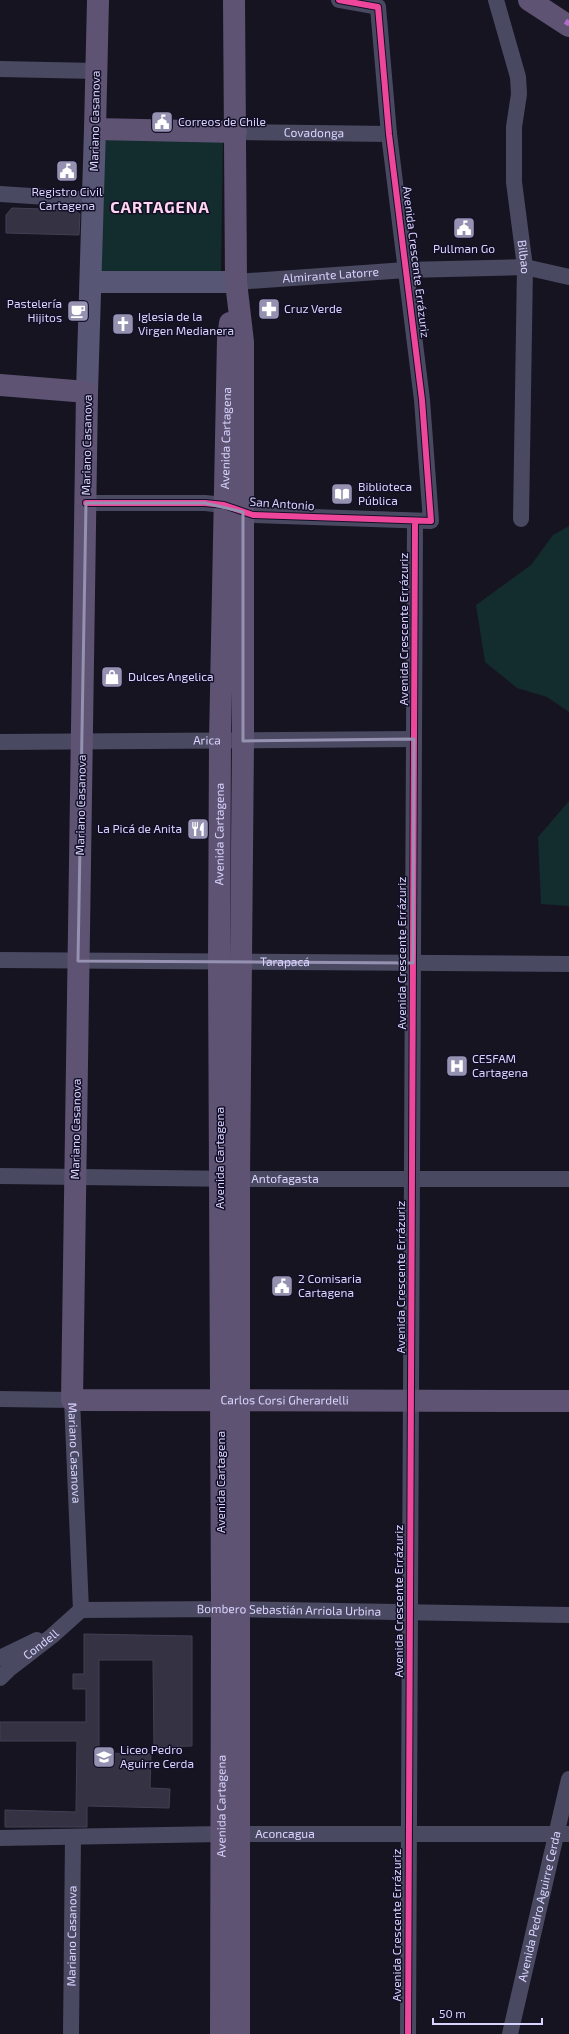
<svg xmlns="http://www.w3.org/2000/svg" width="569" height="2034" font-family="'Exo 2',sans-serif">
	<rect width="100%" height="100%" fill="#161421"/>
	<path fill="#132c2d" d="M102,139L223,142L221,273L97,274Z
		M569,526V712L547,697L517,688L485,662L476,605L531,565L553,535Z
		M569,801V906L541,904L538,837Z"/>
	<path fill="#343243" stroke="#433f54" d="M12,208L73,210L80,214L79,235L6,233V215Z
		M84,1634L192,1636V1746L154,1747L153,1660H99V1753L151,1754L150,1788L170,1789L169,1808L87,1806V1827H5V1810L76,1812L77,1741H0V1722H86V1689H73V1674H84Z"/>
	<g fill="none" stroke-linecap="round" stroke-linejoin="round">
		<g stroke="#4a4962" stroke-width="16">
			<path id="s1" d="M496,0L518,77L519,94L514,127V182L525,267L521,519"/>
			<path d="M0,69L97,71"/>
			<path id="s2" d="M236,132L389,134"/>
			<path d="M0,194L93,200"/>
			<path id="s3" d="M236,282L406,270L525,267L569,277"/>
			<path d="M86,503H205L224,505L253,515L431,521L422,400L389,134L378,7L339,0"/>
			<path id="s4" d="M0,742L414,739"/>
			<path id="s5" d="M0,960L569,964"/>
			<path id="s6" d="M0,1176L239,1179H569"/>
			<path id="s7" d="M0,1399L72,1400L81,1610"/>
			<path id="s8" d="M81,1610L222,1609L569,1615"/>
			<path d="M0,1658L37,1640"/>
			<path id="s9" d="M0,1678L8,1670L52,1636L81,1610"/>
			<path id="s10" d="M0,1838L221,1834H569"/>
			<path id="s11" d="M71,2034L73,1837"/>
			<path d="M408,2034L415,521"/>
			<path id="s12" d="M510,2034L569,1779"/>
		</g>
		<path stroke="#575674" stroke-width="22" d="M92,282H236
			M87,392L95,129"/>
		<g stroke="#5e5373" stroke-width="22">
			<path d="M98,0L95,129L236,132"/>
			<path d="M234,0L236,282L243,342V741L239,1179V2034"/>
			<path d="M529,0L569,26"/>
			<path id="s13" d="M0,385L87,392L72,1400L569,1401"/>
			<path id="s14" d="M221,2034L222,1609L219,962L220,741L228,339L230,323"/>
		</g>
		<path stroke="#b06ccc" stroke-width="5" stroke-dasharray="10 5" stroke-linecap="butt" d="M566,25L569,20"/>
		<g stroke="#130f26" stroke-width="8">
			<path id="cycleway" d="M86,503H205L224,505L253,515L431,521L422,400L389,134L378,7L339,0
				M408,2034L415,521"/>
		</g>
		<use href="#cycleway" stroke="#ed469a" stroke-width="6"/>
	</g>
	<path fill="none" stroke="#9591b1" stroke-width="3" stroke-linejoin="round" d="M86,503H205L243,512V741L414,739L413,963L78,961Z"/>
	<defs>
		<g id="civic-square" transform="scale(1.15)"><rect x="-9" y="-9" width="18" height="18" rx="4" fill="#9591b1" stroke="#130f26"/><path d="M-.6-6.5H3V-4.5H.6V-3L4-1V1h2V6H-6V1h2V-1L-.6-3ZM-1.2 2.5V6h2.4V2.5Z" fill="#fff"/></g>
		<g id="pharmacy-square" transform="scale(1.15)"><rect x="-9" y="-9" width="18" height="18" rx="4" fill="#9591b1" stroke="#130f26"/><path d="M-2-6h4v4h4v4h-4v4h-4v-4h-4v-4h4Z" fill="#fff"/></g>
		<g id="cafe-square" transform="scale(1.15)"><rect x="-9" y="-9" width="18" height="18" rx="4" fill="#9591b1" stroke="#130f26"/><path d="M-5.5-4.5H6V0H3Q3 3.5 0 3.5H-2.5Q-5.5 3.5-5.5 0ZM3-3.2v2h1.7v-2ZM-6 4.5H4V6H-6Z" fill="#fff"/></g>
		<g id="church-square" transform="scale(1.15)"><rect x="-9" y="-9" width="18" height="18" rx="4" fill="#9591b1" stroke="#130f26"/><path d="M-1.2-6h2.4v3.5h3.3v2.4h-3.3V6h-2.4V-.1h-3.3v-2.4h3.3Z" fill="#fff"/></g>
		<g id="library-square" transform="scale(1.15)"><rect x="-9" y="-9" width="18" height="18" rx="4" fill="#9591b1" stroke="#130f26"/><path d="M-6-4Q-3-5.5-.7-3.5V5Q-3 3-6 4ZM6-4Q3-5.5 .7-3.5V5Q3 3 6 4Z" fill="#fff"/></g>
		<g id="shop-square" transform="scale(1.15)"><rect x="-9" y="-9" width="18" height="18" rx="4" fill="#9591b1" stroke="#130f26"/><path d="M-5-2.5h2.3a2.7 3.5 0 0 1 5.4 0H5L5.5 6h-11ZM-1.5-2.5h3a1.5 2.3 0 0 0-3 0Z" fill="#fff"/></g>
		<g id="restaurant-square" transform="scale(1.15)"><rect x="-9" y="-9" width="18" height="18" rx="4" fill="#9591b1" stroke="#130f26"/><path d="M-5-6h1v4h1v-4h1v4h1v-4h1v5L-1.5 .5V6h-2V.5L-5-1ZM5-6V6H3V1.5H1.5Q1.5-4 5-6Z" fill="#fff"/></g>
		<g id="hospital-square" transform="scale(1.15)"><rect x="-9" y="-9" width="18" height="18" rx="4" fill="#9591b1" stroke="#130f26"/><path d="M-5-5h3v3.5h4V-5h3V5h-3V1.5h-4V5h-3Z" fill="#fff"/></g>
		<g id="school-square" transform="scale(1.15)"><rect x="-9" y="-9" width="18" height="18" rx="4" fill="#9591b1" stroke="#130f26"/><path d="M0-5L7-2L0 1L-7-2ZM-4 1L0 2.5L4 1V4Q0 6-4 4Z" fill="#fff"/></g>
	</defs>
	<g fill-rule="evenodd">
		<use href="#civic-square" x="162" y="122"/>
		<use href="#civic-square" x="67" y="171"/>
		<use href="#civic-square" x="464" y="228"/>
		<use href="#pharmacy-square" x="269" y="309"/>
		<use href="#cafe-square" x="78" y="311"/>
		<use href="#church-square" x="123" y="324"/>
		<use href="#library-square" x="342" y="494"/>
		<use href="#shop-square" x="112" y="677"/>
		<use href="#restaurant-square" x="198" y="829"/>
		<use href="#hospital-square" x="457" y="1066"/>
		<use href="#civic-square" x="282" y="1286"/>
		<use href="#school-square" x="104" y="1757"/>
	</g>
	<g text-anchor="middle" stroke-width="3" stroke-linejoin="round" paint-order="stroke">
		<g font-size="12" fill="#d9d4ff" stroke="#130f26">
			<text transform="translate(95 121) rotate(-89)" y="4">Mariano Casanova</text>
			<text dy="4" stroke="none"><textPath href="#s2" startOffset="78">Covadonga</textPath></text>
			<text dy="4" stroke="none"><textPath href="#s1" startOffset="261">Bilbao</textPath></text>
			<text transform="translate(416 262) rotate(83)" y="4">Avenida Crescente Errázuriz</text>
			<text dy="4" stroke="none"><textPath href="#s3" startOffset="95">Almirante Latorre</textPath></text>
			<text dy="4" stroke="none"><textPath href="#s14" startOffset="1596">Avenida Cartagena</textPath></text>
			<text transform="translate(87 445) rotate(-89)" y="4">Mariano Casanova</text>
			<text transform="translate(282 504) rotate(4)" y="4">San Antonio</text>
			<text transform="translate(404 629) rotate(-90)" y="4">Avenida Crescente Errázuriz</text>
			<text dy="4" stroke="none"><textPath href="#s4" startOffset="207">Arica</textPath></text>
			<text transform="translate(81 805) rotate(-89)" y="4">Mariano Casanova</text>
			<text dy="4" stroke="none"><textPath href="#s14" startOffset="1200">Avenida Cartagena</textPath></text>
			<text transform="translate(402 953) rotate(-90)" y="4">Avenida Crescente Errázuriz</text>
			<text dy="4" stroke="none"><textPath href="#s5" startOffset="285">Tarapacá</textPath></text>
			<text transform="translate(76 1129) rotate(-89)" y="4">Mariano Casanova</text>
			<text transform="translate(220 1158) rotate(-90)" y="4">Avenida Cartagena</text>
			<text dy="4" stroke="none"><textPath href="#s6" startOffset="285">Antofagasta</textPath></text>
			<text transform="translate(401 1277) rotate(-90)" y="4">Avenida Crescente Errázuriz</text>
			<text dy="4" stroke="none"><textPath href="#s13" startOffset="1308">Carlos Corsi Gherardelli</textPath></text>
			<text dy="4" stroke="none"><textPath href="#s7" startOffset="125">Mariano Casanova</textPath></text>
			<text transform="translate(221 1482) rotate(-90)" y="4">Avenida Cartagena</text>
			<text transform="translate(399 1601) rotate(-90)" y="4">Avenida Crescente Errázuriz</text>
			<text dy="4" stroke="none"><textPath href="#s8" startOffset="208">Bombero Sebastián Arriola Urbina</textPath></text>
			<text dy="4" stroke="none"><textPath href="#s9" startOffset="53">Condell</textPath></text>
			<text dy="4" stroke="none"><textPath href="#s14" startOffset="228">Avenida Cartagena</textPath></text>
			<text dy="4" stroke="none"><textPath href="#s10" startOffset="285">Aconcagua</textPath></text>
			<text dy="4" stroke="none"><textPath href="#s12" startOffset="131">Avenida Pedro Aguirre Cerda</textPath></text>
			<text transform="translate(397 1925) rotate(-90)" y="4">Avenida Crescente Errázuriz</text>
			<text dy="4" stroke="none"><textPath href="#s11" startOffset="98">Mariano Casanova</textPath></text>
		</g>
		<g font-size="12" fill="#d9d4ff" stroke="#130f26" text-anchor="start">
			<text x="178" y="126">Correos de Chile</text>
			<text x="67" y="196" text-anchor="middle">Registro Civil<tspan x="67" dy="14">Cartagena</tspan></text>
			<text x="464" y="253" text-anchor="middle">Pullman Go</text>
			<text x="62" y="308" text-anchor="end">Pastelería<tspan x="62" dy="14">Hijitos</tspan></text>
			<text x="284" y="313">Cruz Verde</text>
			<text x="138" y="321">Iglesia de la<tspan x="138" dy="14">Virgen Medianera</tspan></text>
			<text x="358" y="491">Biblioteca<tspan x="358" dy="14">Pública</tspan></text>
			<text x="128" y="681">Dulces Angelica</text>
			<text x="182" y="833" text-anchor="end">La Picá de Anita</text>
			<text x="472" y="1063">CESFAM<tspan x="472" dy="14">Cartagena</tspan></text>
			<text x="298" y="1283">2 Comisaria<tspan x="298" dy="14">Cartagena</tspan></text>
			<text x="120" y="1754">Liceo Pedro<tspan x="120" dy="14">Aguirre Cerda</tspan></text>
		</g>
		<g font-size="16" font-weight="bold" letter-spacing="1" fill="#ffd6f0" stroke="#130f26">
			<text x="160" y="213">CARTAGENA</text>
		</g>
	</g>
	<path d="M433 2018v6h109v-6" fill="none" stroke="#d9d4ff" stroke-width="2"/>
	<text x="439" y="2018" font-size="12" fill="#d9d4ff" stroke="#130f26" stroke-width="3" paint-order="stroke">50 m</text>
</svg>
